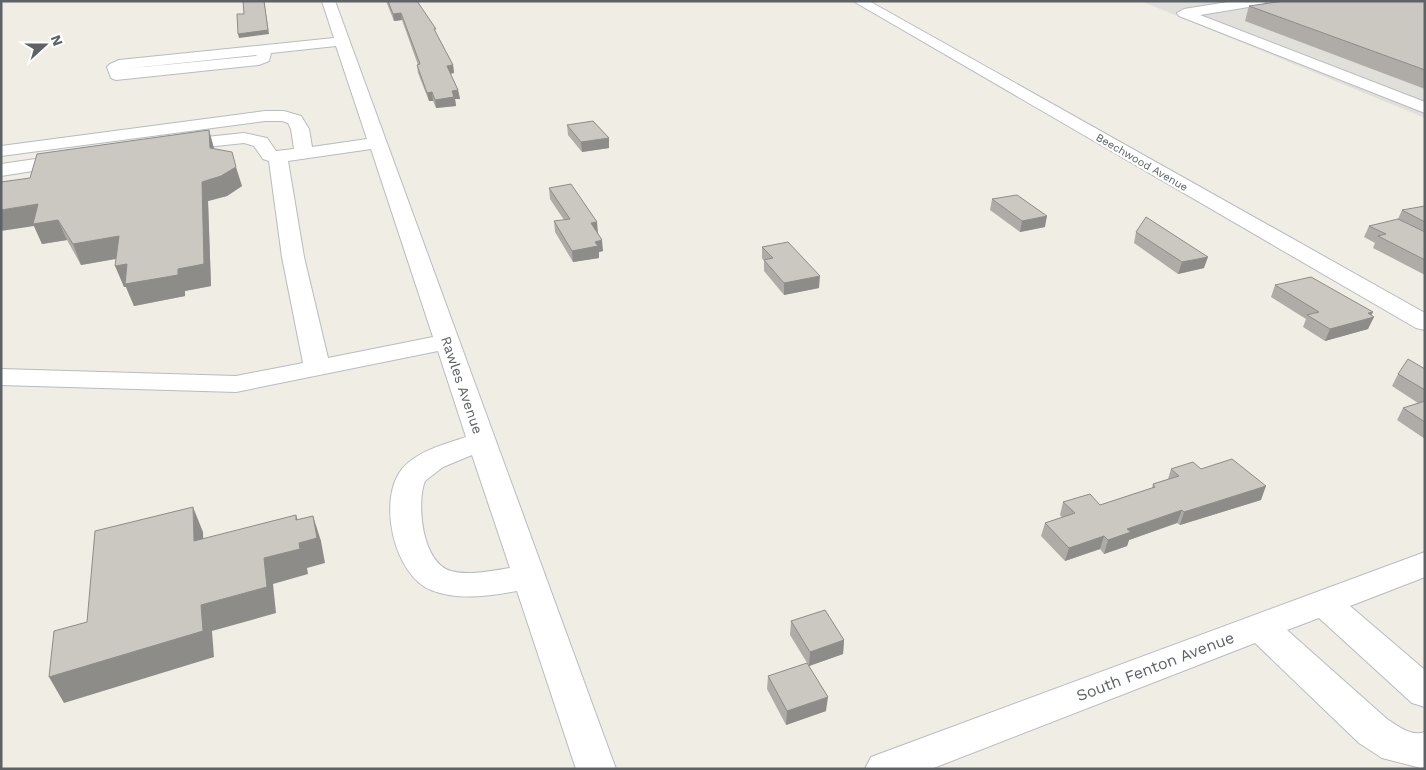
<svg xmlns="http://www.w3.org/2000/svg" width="1426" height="770" font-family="'Work Sans',sans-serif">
	<rect width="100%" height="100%" fill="#f0ede5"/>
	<path fill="#e1dfd9" d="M1141,1H1425V118Z"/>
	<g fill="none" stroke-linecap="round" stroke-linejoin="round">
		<g stroke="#b8bbc0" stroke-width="2">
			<path id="minor" d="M322,1H335L616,769H576L517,591C489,596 458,601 431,590C394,575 377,500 402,469C417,451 445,444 466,437L438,351L236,392L1,385V369L236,376L303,363L282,257L269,161L263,159L254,146L244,143L178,150L172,149L169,145L172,141L178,140L244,133L267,138L276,151L294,149L291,129L288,123L282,121H265L1,156V146L265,111H284L301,116L309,129L312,147L367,139L336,46L271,53L269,61L259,65L116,80L111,78L107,67L110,64L119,60L334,38ZM257,55L256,56L123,69ZM371,149L433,337L328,358L304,257L288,161ZM472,455L510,568C491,571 469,576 451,571C422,563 416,504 425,481L443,467Z
				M853,1H869L1425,313V330L1416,328Z
				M1234,1H1267L1261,5L1200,15L1425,102V113L1179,16L1177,13L1184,9Z
				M70,154L77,156L79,160L77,164L1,176V164Z
				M1425,552V577L1350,606L1425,670V707L1412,703L1319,618L1287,630L1387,719C1398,726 1411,737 1425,732V767L1421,768L1382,758L1359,743L1255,643L931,769H865L871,757Z"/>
		</g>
		<use href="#minor" fill="#fff" fill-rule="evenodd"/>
	</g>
	<path fill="#afaca7" d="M386,1H417L437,36L453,65L454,73L450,74L458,90L460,99H455L456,106L436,108L433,101H429L418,73L417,65H418L402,20L394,21Z
		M1425,1V89L1245,21L1249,6Z
		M567,125L609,148L582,152L568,135Z
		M209,130L214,148L242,186L227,196L208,201L211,286L185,291V296L134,306L126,287H124L116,259L81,265L67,240L42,244L34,226L30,178Z
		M549,188L597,222V233L603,251L599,252V258L573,262L555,232L554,221L564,220L550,199Z
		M992,199L1045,227L1020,232L990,210Z
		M1425,206V275L1373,248L1375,243L1364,237L1369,226L1398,219L1402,210Z
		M1136,232L1204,268L1178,274L1134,243Z
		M762,247L819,288L784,295L764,271V261L762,258Z
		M1275,285L1371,315L1368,329L1325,341L1303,327L1306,319L1271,297Z
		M1425,369V439L1397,420L1403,408L1418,403L1392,386L1398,374Z
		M1171,469H1201L1261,500L1180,525L1177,523L1129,540L1127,546L1104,554L1100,549L1065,561L1041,536L1045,523L1062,517L1060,515L1063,502L1100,505L1152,488L1153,484L1168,479Z
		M791,621L844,640L843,654L809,666L790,635Z
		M768,676L826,711L786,725L767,689Z"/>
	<path fill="#8e8c88" d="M264,1L269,34L239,38L238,34Z
		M401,13L402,20L394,21L393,14Z
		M453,65L454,73L448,74L447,66Z
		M458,90L460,99H455L456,106L436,108L435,100L452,91Z
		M432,92L433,101H429L427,93Z
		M209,130L214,149L210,148Z
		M609,138V148L582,152L581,142Z
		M236,167L242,186L227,196L208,201L211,286L185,291V296L134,306L126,287H124L115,266L127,264L178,269L202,182Z
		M38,204L58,220L67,240L42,244L34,226L1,231V210Z
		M1047,216L1045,227L1020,232L1022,221Z
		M597,222L598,233L592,234L591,223Z
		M119,236L126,257L81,265L73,244Z
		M602,240L603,251L599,252V258L573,262L572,251L595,242Z
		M1208,257L1204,268L1178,274L1182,262Z
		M820,276L819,288L784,295V283Z
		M1373,312L1370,318L1374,317L1368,329L1325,341L1330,329L1368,313Z
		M1266,486L1261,500L1180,525L1184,512Z
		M193,507L203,532L204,566L194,541Z
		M1182,510L1177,523L1129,540L1127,546L1104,554L1108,540L1127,529Z
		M296,515L304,540L313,516L321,541L325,563L307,568L308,574L273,584L276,613L212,631L214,657L64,703L49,677L201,605L264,558L296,520Z
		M1104,536L1100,549L1065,561L1069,548Z
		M844,640L843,654L809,666L810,652Z
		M828,697L826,711L786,725L787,711Z"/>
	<path fill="#cbc8c2" stroke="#8e8c88" d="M243,1H264L268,30L238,34L237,14H244Z
		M388,1H417L436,29H434L453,65L447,66L458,90L452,91L454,97L435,100L432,92L427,93L417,65L420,64L401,13L393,14Z
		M1284,1H1425V70L1249,6Z
		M593,121L609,138L581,142L567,125Z
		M209,130L210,148L232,152L236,167L221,176L202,182L204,264L178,269V275L125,284L127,264L115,266L119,236L73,244L58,220L33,224L38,204L1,210V182L30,178L37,154Z
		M571,184L597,222L591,223L602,240L595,242L598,246L572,251L554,221L570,219L549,188Z
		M1017,195L1047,216L1022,221L992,199Z
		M1425,206V222L1402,210Z
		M1146,217L1208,257L1182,262L1136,232Z
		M1398,219L1425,232V260L1378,236L1386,234L1369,226Z
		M788,242L820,276L784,283L764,260L773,258L762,247Z
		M1311,277L1373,312L1368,313L1374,317L1330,329L1307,315L1319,312L1275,285Z
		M1408,359L1425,369V390L1398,374Z
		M1425,401V422L1403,408Z
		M1232,459L1266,486L1184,512L1182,510L1127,529L1131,532L1108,540L1104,536L1069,548L1045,523L1075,513L1063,502L1090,494L1100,505L1155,487L1153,484L1179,476L1171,469L1193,462L1201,469Z
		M193,507L194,541L296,515V520L313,516L317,538L299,543L300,549L264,558L267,587L201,605L203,631L49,677L54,631L87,622L95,531Z
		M825,610L844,640L810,652L791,621Z
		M807,663L828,697L787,711L768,676Z"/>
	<g text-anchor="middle" stroke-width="4.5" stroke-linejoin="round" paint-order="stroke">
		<g font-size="11" fill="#5d6267" stroke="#fff">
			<text transform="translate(1142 162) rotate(30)" y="4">Beechwood Avenue</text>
		</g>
		<g font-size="14" fill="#5d6267" stroke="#fff">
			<text transform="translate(462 385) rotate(71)" y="5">Rawles Avenue</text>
		</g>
		<g font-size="16" fill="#5d6267" stroke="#fff">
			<text transform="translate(1155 666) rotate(-21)" y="6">South Fenton Avenue</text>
		</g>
	</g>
	<rect width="1426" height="770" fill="none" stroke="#5d6267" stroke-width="5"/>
	<g transform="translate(45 45) rotate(69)" stroke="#ffffff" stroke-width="4" paint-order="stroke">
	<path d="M0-4L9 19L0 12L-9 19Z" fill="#5d6267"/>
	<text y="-8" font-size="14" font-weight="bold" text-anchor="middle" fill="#5d6267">N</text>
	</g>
</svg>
